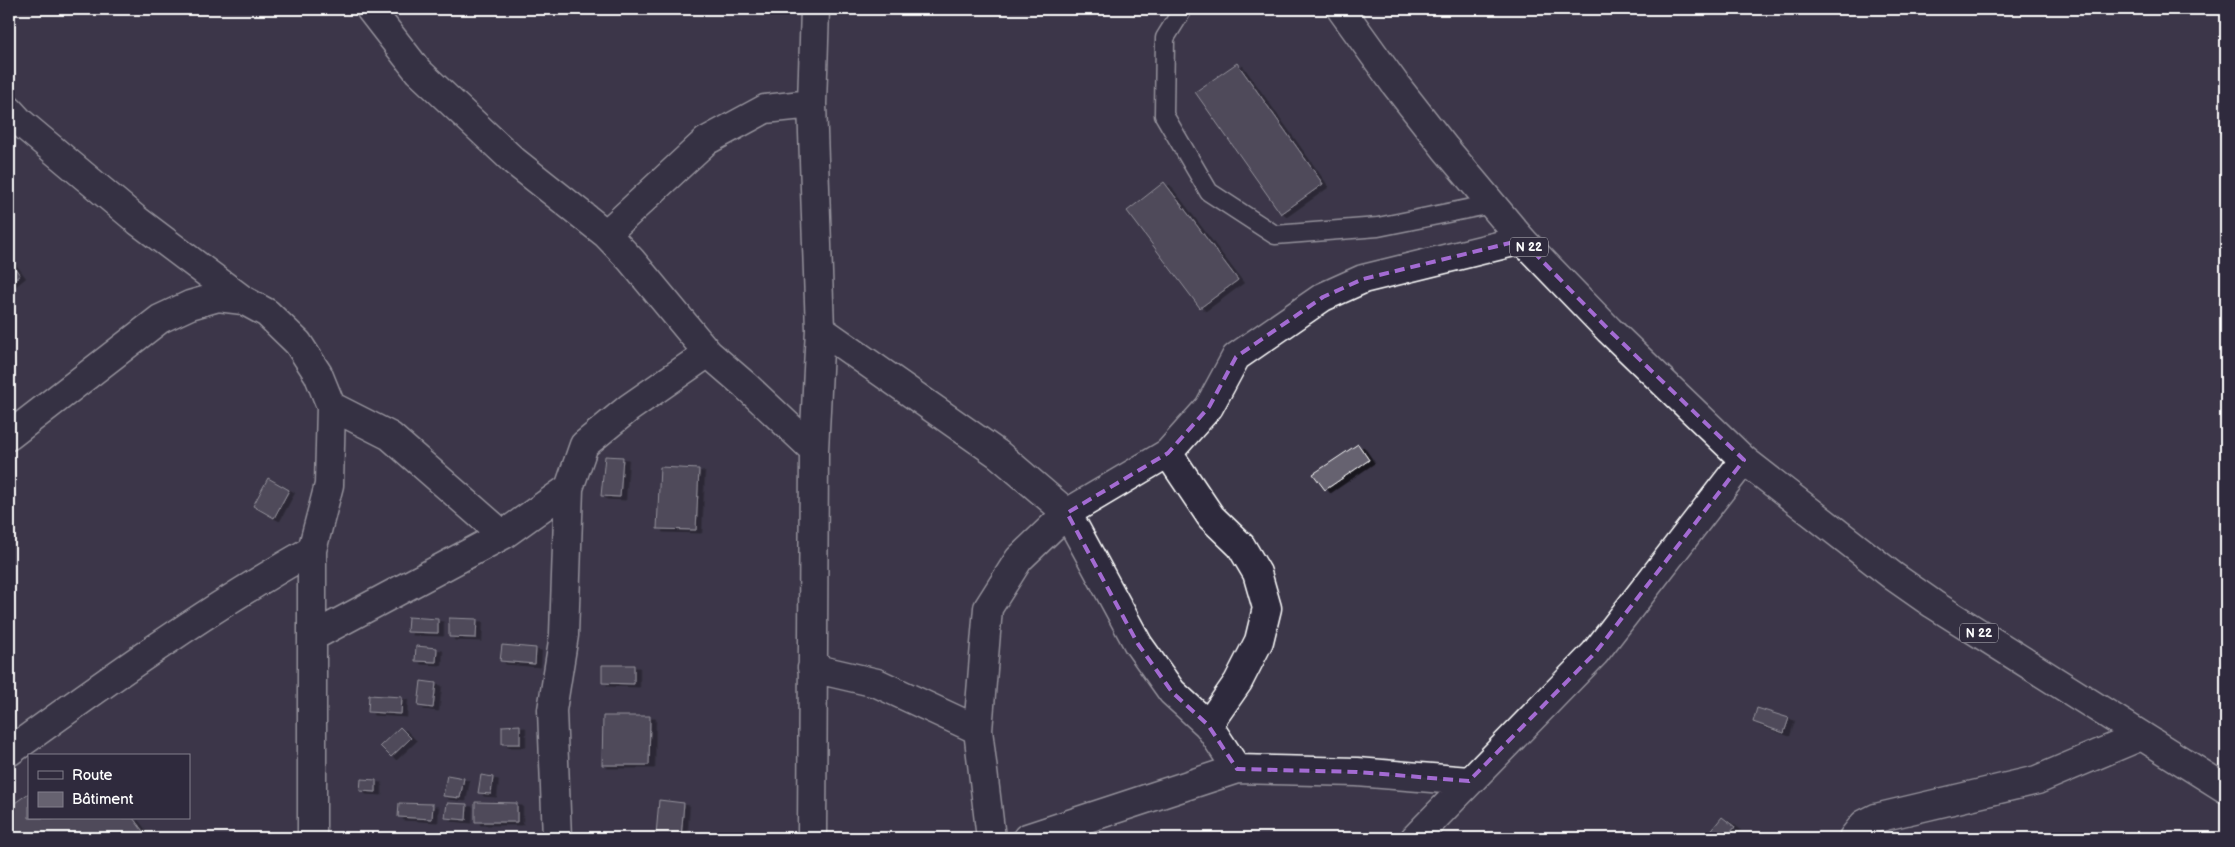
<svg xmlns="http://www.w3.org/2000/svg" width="2235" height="847" font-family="'Balsamiq Sans',sans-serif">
	<defs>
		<filter id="shadow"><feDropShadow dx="5.5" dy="3" stdDeviation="0" flood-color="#0009"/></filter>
	</defs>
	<rect width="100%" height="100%" fill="#3c3749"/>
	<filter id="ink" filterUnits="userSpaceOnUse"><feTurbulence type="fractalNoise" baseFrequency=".02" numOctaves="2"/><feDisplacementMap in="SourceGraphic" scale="10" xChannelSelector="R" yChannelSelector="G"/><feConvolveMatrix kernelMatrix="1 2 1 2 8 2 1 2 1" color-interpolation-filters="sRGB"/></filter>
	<g filter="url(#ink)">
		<path fill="#666270" stroke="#fff" filter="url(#shadow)" d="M1237,63L1323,184L1281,214L1195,92Z
			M1164,182L1238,280L1200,308L1127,211Z
			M9,260L20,275L9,284Z
			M1358,444L1369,460L1325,490L1313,474Z
			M605,456L623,457L620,497L601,496Z
			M660,467L699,469L696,530L657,529Z
			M268,478L289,490L274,518L253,506Z
			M408,617L438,619V633L407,632Z
			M449,618L477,619L476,638L449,637Z
			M502,645L536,648L535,664L500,661Z
			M416,646L437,648L436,662L415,661Z
			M602,665H634V684L602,683Z
			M421,681L436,683L433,708L418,706Z
			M369,695L402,697L401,714L368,712Z
			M1757,708L1789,718L1784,733L1753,722Z
			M603,716H650L649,765H602Z
			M520,725V744H502V726Z
			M400,727L411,738L391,757L380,746Z
			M447,775L464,778L460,798L443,796Z
			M481,775L493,777L491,794L478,793Z
			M361,779L376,780V792L360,791Z
			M29,793V818H133L148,838H9V807Z
			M659,800L684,803L681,837L656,835Z
			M475,802L517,803V822H475Z
			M399,803L433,804L432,819L398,817Z
			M447,803L467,804L466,820L445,818Z
			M1722,817L1735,827L1726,838H1705Z"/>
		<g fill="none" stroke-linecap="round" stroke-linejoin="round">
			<g stroke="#fff" stroke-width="21">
				<path id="lane" d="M1183,9L1165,38L1164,115L1209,192L1275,235L1378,227L1492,204"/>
			</g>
			<g stroke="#fff" stroke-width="31">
				<path id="street" d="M370,9L418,71L514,161L606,234L631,260L708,353L745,385L814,450
					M9,110L20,122L138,221L243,300
					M606,234L706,141L765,109L812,104
					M820,329L998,454L1067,513L1168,453L1209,407L1236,357L1323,297L1363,279L1522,240
					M9,436L160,319L190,305L218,297L243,300L267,313L298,343L318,374L331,406L390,436L503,535
					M1168,453L1211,517L1241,546L1257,573L1267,608L1259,641L1238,682L1208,725
					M312,637L503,535L569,488L584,445L629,408L708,353
					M812,668L877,683L978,730
					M9,752C107,681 206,610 312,550
					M312,838V550L329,485L331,406
					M557,838L552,710L564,635L569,488
					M812,838L814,450L820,329L812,104L815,9
					M991,838L978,730L988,608L1019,559L1067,513L1138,644L1172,692L1208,725L1237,769
					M1027,838L1237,769L1357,772L1469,781
					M1415,838L1595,653L1744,460
					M1853,838L1864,824L1876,818L2037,780L2141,736"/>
			</g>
			<g stroke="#fff" stroke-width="31">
				<path id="primary" d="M1341,9L1395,84L1445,148L1522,240L1609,330L1744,460L1893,576L1933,604L2226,789"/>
			</g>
			<use href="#lane" stroke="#2f2a3d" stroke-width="18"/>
			<use href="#street" stroke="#2f2a3d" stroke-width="28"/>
			<use href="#primary" stroke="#2f2a3d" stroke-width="28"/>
		</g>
	</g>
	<path d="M0 0H2235V847H0ZM1522,240L1609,330L1744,460L1595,653L1469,781L1357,772L1237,769L1208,725L1172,692L1138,644L1067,513L1168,453L1209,407L1236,357L1323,297L1363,279Z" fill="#3c3749" fill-opacity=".55" fill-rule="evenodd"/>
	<path fill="none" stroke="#a36bd2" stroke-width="4" stroke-dasharray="10 6" stroke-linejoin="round" d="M1522,240L1609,330L1744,460L1595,653L1469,781L1357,772L1237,769L1208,725L1172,692L1138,644L1067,513L1168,453L1209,407L1236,357L1323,297L1363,279Z"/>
	<g text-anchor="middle" stroke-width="4" stroke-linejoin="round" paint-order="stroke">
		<g fill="#2f2a3d" stroke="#c1bfc5" stroke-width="1">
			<rect x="1510" y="237.5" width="38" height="19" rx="4"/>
			<rect x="1960" y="623.5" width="38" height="19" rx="4"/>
		</g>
		<g font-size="12" font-weight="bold" fill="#fff">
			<text x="1529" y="251">N 22</text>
			<text x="1979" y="637">N 22</text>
		</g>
	</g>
	<rect width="2235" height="847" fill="none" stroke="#2f2a3d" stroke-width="30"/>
	<rect x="15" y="15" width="2205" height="817" fill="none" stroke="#fff" stroke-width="2" filter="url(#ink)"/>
	<rect x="28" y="754" width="162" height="65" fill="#2f2a3d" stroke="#827f8b"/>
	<rect x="38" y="771" width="25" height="8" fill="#2f2a3d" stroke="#827f8b"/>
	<text x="72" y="780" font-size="15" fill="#ffffff">Route</text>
	<rect x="38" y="792" width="25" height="15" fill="#666270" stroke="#827f8b"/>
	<text x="72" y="804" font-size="15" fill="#ffffff">Bâtiment</text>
</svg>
